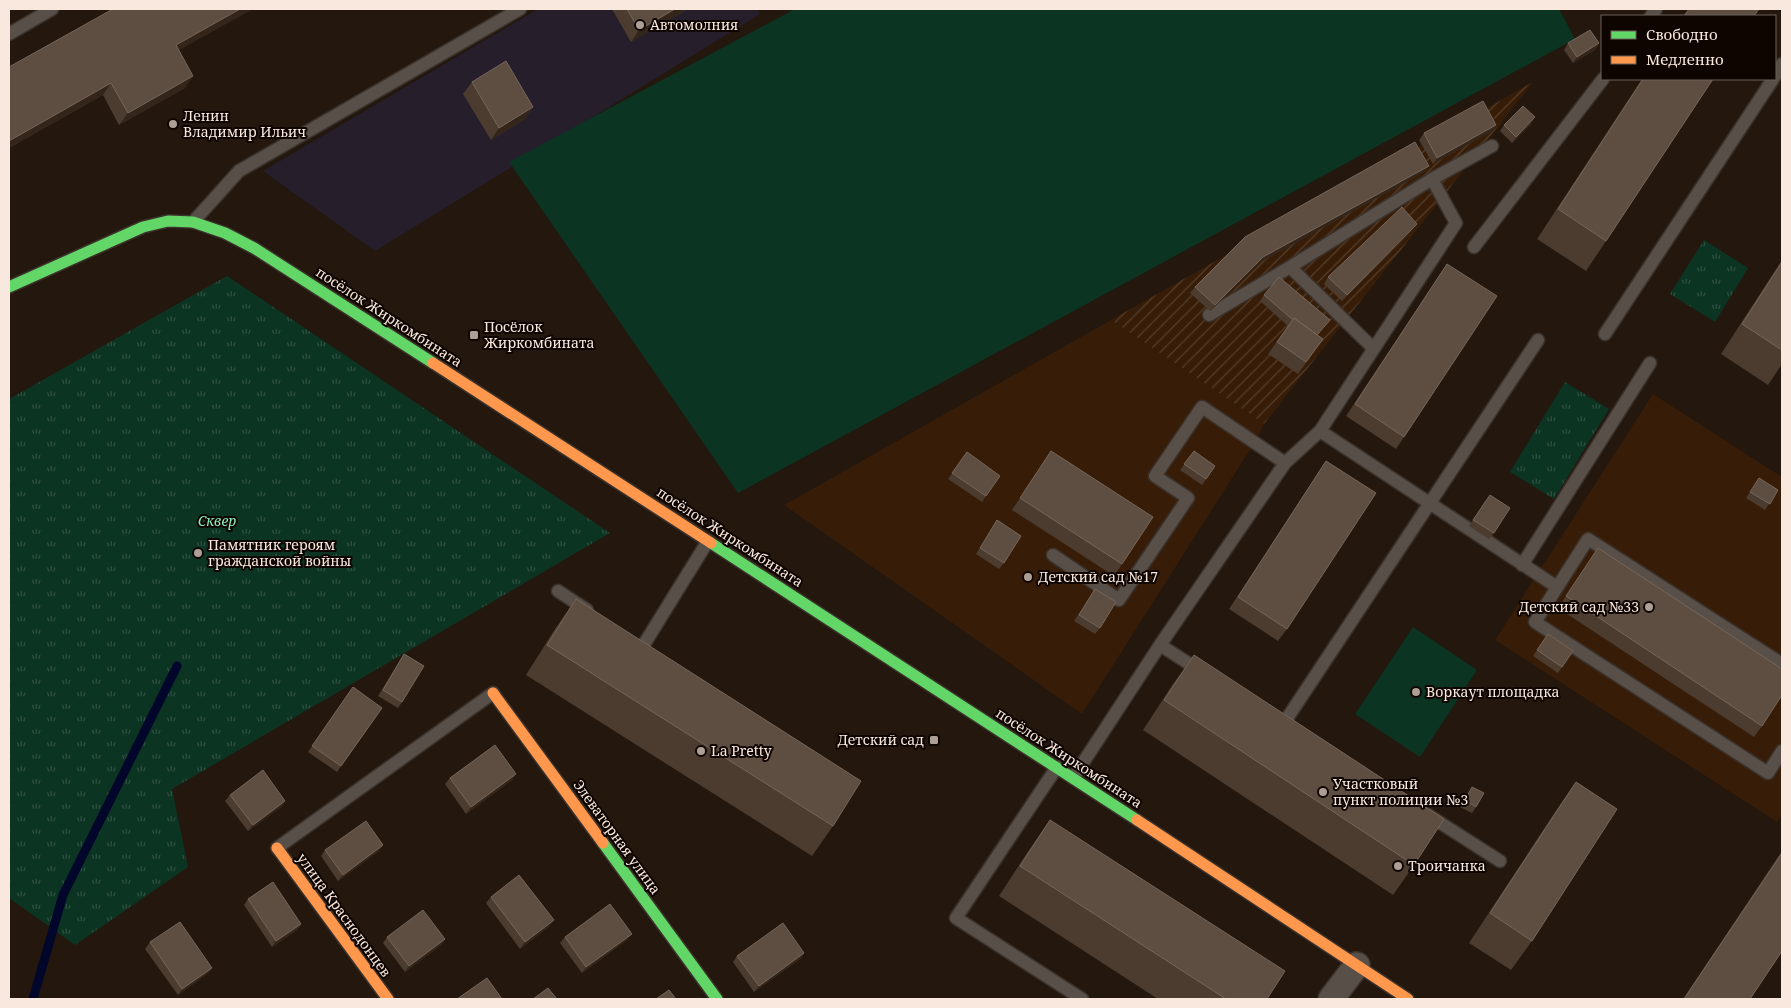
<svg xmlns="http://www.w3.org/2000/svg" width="1791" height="1008" font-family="'Noto Serif',serif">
	<defs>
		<pattern id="industrial-furrows" width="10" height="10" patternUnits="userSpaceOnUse" patternTransform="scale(1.25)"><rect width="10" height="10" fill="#371d07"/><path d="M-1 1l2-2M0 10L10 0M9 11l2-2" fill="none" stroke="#553e2b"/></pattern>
		<pattern id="park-tufts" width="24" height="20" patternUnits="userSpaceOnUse" patternTransform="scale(1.25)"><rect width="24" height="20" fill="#0c3422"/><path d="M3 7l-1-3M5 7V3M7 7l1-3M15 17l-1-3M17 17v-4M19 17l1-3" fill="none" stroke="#305142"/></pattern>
	</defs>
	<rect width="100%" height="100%" fill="#23170e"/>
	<path fill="#261f2b" d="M538,9H757L760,14L375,251L263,171Z"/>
	<path fill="url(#industrial-furrows)" d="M1533,82L1264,424L1111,320Z"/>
	<path fill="#371d07" d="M1111,320L1264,424L1255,442L1082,714L784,505Z
		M1653,394L1782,477V815L1777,822L1495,640Z"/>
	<path fill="#0c3422" d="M795,9H1559L1575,39L738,493L509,162Z
		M1413,627L1477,670L1420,757L1355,714Z"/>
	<path fill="url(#park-tufts)" d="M1704,240L1748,268L1715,322L1670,294Z
		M227,276L610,533L172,789L188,867L75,945L9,898V399Z
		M1565,382L1609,409L1554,499L1510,472Z"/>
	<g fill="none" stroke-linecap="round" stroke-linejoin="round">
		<path stroke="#03062b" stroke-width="9" d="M33,999L63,895L177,666"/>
		<g stroke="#3b322c" stroke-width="15">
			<path id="lane" d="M1651,16L1656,9
				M9,34L52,9
				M1775,76L1782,64
				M1432,179L1492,146
				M193,222L239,171L520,9
				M1474,247L1603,79
				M1209,315L1290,267
				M1605,334L1773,79
				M1320,431L1557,587
				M1053,555L1119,600L1188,498L1155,476L1202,407L1285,463
				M1522,565L1650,363
				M558,591L587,610
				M1160,645L1202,672
				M643,646L708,541
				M1782,664L1588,539L1535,622L1768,773L1782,751
				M1284,723L1538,340
				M1057,767L956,918L1082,999
				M1073,778L1160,645L1285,463L1320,431L1456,223L1432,179L1290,267L1373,348
				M1428,815L1500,861
				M277,848L493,693"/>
		</g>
		<g stroke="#3b322c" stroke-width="28">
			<path id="street" d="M1331,999L1357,965"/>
		</g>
		<g stroke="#3b322c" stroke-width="14">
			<path id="fast" d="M9,287L143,227L168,221L193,222L225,233L254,248L433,363
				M711,543L1137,820
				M603,843L717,999"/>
		</g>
		<g stroke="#3b322c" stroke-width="14">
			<path id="slow" d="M433,363L711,543
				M493,693L603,843
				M1137,820L1408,999
				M277,848L388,999"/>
		</g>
		<use href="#lane" stroke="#584f48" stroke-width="12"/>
		<use href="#street" stroke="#584f48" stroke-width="25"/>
		<use href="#fast" stroke="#63d668" stroke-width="11"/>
		<use href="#slow" stroke="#ff974d" stroke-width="11"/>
	</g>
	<path fill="#4b3c2f" d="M612,9H688L631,42Z
		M1568,43H1599L1595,50L1573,63L1564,50Z
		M179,50L185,88L119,125L103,95L9,148V67Z
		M1642,79H1713L1606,241L1586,271L1537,239Z
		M472,82L533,107L525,119L491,140L463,94Z
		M1531,124L1512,143L1500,131L1504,125Z
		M1496,125L1492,131L1433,164L1419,140L1424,133Z
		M1429,166L1424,172L1259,263L1210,311L1190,293L1195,287Z
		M1413,230L1342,301L1324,284L1328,277Z
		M1782,260V364L1768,385L1721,354Z
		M1447,264L1404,437L1396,449L1346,416Z
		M1264,295L1325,326L1317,335L1323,339L1298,374L1268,354L1288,326L1260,301Z
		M1051,451L1122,564L1114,576L1012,510Z
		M1194,451L1215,466L1202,485L1180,470Z
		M967,452L1000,476L982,502L948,479Z
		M1326,461L1287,629L1278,641L1229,609Z
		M1759,478L1778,490L1765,510L1746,498Z
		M1485,501L1494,533L1489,539L1469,526Z
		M993,527L1004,563L999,569L976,554Z
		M1598,548L1762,726L1754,737L1558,608Z
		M1091,595L1100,628L1095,634L1074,621Z
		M576,599L833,826L812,856L526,675L555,629Z
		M1548,634L1573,651L1558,673L1533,656Z
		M404,654L402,702L398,708L378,696Z
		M1194,655L1414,865L1393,895L1143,730L1173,684Z
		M353,687L382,708L337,772L308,752Z
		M516,774L512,780L466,814L445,784L450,778Z
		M1576,782L1532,941L1511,970L1469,943L1555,812Z
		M1472,787L1476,807L1472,813L1460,807Z
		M230,795L285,801L281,807L248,831L225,801Z
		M1050,820L1267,999H1158L999,896L1029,850Z
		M383,845L379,851L338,881L321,856L325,850Z
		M1782,851V951L1750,999H1683Z
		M491,897L550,926L520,949L486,903Z
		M248,899L301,924L297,930L272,947L244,905Z
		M387,937L445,939L441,945L405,972L383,943Z
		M565,937L627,940L582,973L560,943Z
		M150,942L212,968L207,974L178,995L145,949Z
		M804,953L800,959L754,992L733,962L737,956Z"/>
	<path fill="#33251a" d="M240,9H253L167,57L176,45Z
		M675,9H688L631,42L639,30Z
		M1599,43L1595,50L1573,63L1577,57Z
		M193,76L185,88L119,125L128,113Z
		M111,83L103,95L9,148V141Z
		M533,107L525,119L491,140L499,128Z
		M1535,117L1531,124L1512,143L1516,137Z
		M1496,125L1492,131L1433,164L1437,158Z
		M1429,166L1424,172L1259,263L1210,311L1215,305L1263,257Z
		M1417,224L1413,230L1342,301L1347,295Z
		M516,774L512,780L466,814L471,807Z
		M285,801L281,807L248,831L253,825Z
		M383,845L379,851L338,881L343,875Z
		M554,920L550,926L520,949L525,942Z
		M301,924L297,930L272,947L276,941Z
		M632,934L627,940L582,973L586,967Z
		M445,939L441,945L405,972L409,966Z
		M804,953L800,959L754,992L759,986Z
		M212,968L207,974L178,995L182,989Z"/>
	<path fill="#5e4e42" stroke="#76665a" d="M113,9H240L176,45L193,76L128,113L111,83L9,141V67Z
		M627,9H675L639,30Z
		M1689,9H1759L1754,16H1684Z
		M1590,30L1599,43L1577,57L1568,43Z
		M506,61L533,107L499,128L472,82Z
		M1643,79H1713L1606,241L1558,209Z
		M1483,101L1496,125L1437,158L1424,133Z
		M1523,106L1535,117L1516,137L1504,125Z
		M1415,142L1429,166L1263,257L1215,305L1195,287L1245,237Z
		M1402,207L1417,224L1347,295L1328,277Z
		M1782,262V350L1742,324Z
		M1447,264L1497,296L1404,437L1355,404Z
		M1279,277L1330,320L1317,335L1294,318L1293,320L1264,295Z
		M1294,318L1323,339L1306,362L1277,342Z
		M1051,451L1153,517L1122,564L1020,498Z
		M1194,451L1215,466L1206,479L1184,464Z
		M967,452L1000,476L986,496L952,473Z
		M1326,461L1376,493L1287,629L1238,597Z
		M1759,478L1778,490L1770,504L1750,492Z
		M1490,495L1510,508L1494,533L1473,520Z
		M997,520L1021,536L1004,563L980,548Z
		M1598,548L1782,669V695L1762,726L1566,596Z
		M1095,589L1116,602L1100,628L1079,615Z
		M576,599L861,781L833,826L547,645Z
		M1548,634L1573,651L1562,667L1537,650Z
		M404,654L424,666L402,702L383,690Z
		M1194,655L1444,819L1414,865L1164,700Z
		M353,687L382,708L341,766L312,746Z
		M495,745L516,774L471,807L450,778Z
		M263,770L285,801L253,825L230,795Z
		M1576,782L1617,809L1532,941L1490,913Z
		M1472,787L1484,793L1476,807L1465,800Z
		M1050,820L1285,971L1267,999H1226L1020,866Z
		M366,821L383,845L343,875L325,850Z
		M1782,853V951L1750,999H1684Z
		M519,875L554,920L525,942L491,897Z
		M273,882L301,924L276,941L248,899Z
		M610,904L632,934L586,967L565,937Z
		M423,910L445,939L409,966L387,937Z
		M180,922L212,968L182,989L150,942Z
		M783,923L804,953L759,986L737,956Z
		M487,978L502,999H457Z
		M548,988L557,999H533Z
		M669,990L676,999H656Z"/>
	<g fill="#ad9f95" stroke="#0e0501" stroke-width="2">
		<circle cx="640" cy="25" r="5"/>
		<circle cx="173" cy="124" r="5"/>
		<rect x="469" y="330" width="10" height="10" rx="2.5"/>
		<circle cx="198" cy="553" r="5"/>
		<circle cx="1028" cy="577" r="5"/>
		<circle cx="1649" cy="607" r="5"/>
		<circle cx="1416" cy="692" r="5"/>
		<rect x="929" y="735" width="10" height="10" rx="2.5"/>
		<circle cx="701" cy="751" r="5"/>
		<circle cx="1323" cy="792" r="5"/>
		<circle cx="1398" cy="866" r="5"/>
	</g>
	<g text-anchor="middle" stroke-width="4" stroke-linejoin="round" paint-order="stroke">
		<g font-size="14" fill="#f8e8dd" stroke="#0e0501" text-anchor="start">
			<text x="650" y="30">Автомолния</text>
			<text x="183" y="121">Ленин<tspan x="183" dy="16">Владимир Ильич</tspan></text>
			<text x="484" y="332">Посёлок<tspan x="484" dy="16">Жиркомбината</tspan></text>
			<text x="208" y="550">Памятник героям<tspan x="208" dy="16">гражданской войны</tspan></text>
			<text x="1038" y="582">Детский сад №17</text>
			<text x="1639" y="612" text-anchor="end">Детский сад №33</text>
			<text x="1426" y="697">Воркаут площадка</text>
			<text x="924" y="745" text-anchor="end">Детский сад</text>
			<text x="711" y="756">La Pretty</text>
			<text x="1333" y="789">Участковый<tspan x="1333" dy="16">пункт полиции №3</tspan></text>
			<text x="1408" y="871">Троичанка</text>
		</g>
		<g font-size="14" fill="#f8e8dd" stroke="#0e0501">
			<text transform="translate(389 317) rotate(33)" y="5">посёлок Жиркомбината</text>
			<text transform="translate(730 537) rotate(33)" y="5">посёлок Жиркомбината</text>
			<text transform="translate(1069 758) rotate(33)" y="5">посёлок Жиркомбината</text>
			<text transform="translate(617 837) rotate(54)" y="5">Элеваторная улица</text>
			<text transform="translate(344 915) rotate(54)" y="5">улица Краснодонцев</text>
		</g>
		<g font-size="14" font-style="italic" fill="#8aecbb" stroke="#0e0501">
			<text x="217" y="526">Сквер</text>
		</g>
	</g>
	<rect width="1791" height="1008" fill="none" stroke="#f8e8dd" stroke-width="20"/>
	<rect x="1601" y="15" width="175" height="65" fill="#0e0501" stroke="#6c6059"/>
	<rect x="1611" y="31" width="25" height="8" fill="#63d668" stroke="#6c6059"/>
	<text x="1646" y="40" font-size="15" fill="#f8e8dd">Свободно</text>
	<rect x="1611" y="56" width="25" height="8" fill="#ff974d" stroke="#6c6059"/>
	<text x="1646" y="65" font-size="15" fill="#f8e8dd">Медленно</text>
</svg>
